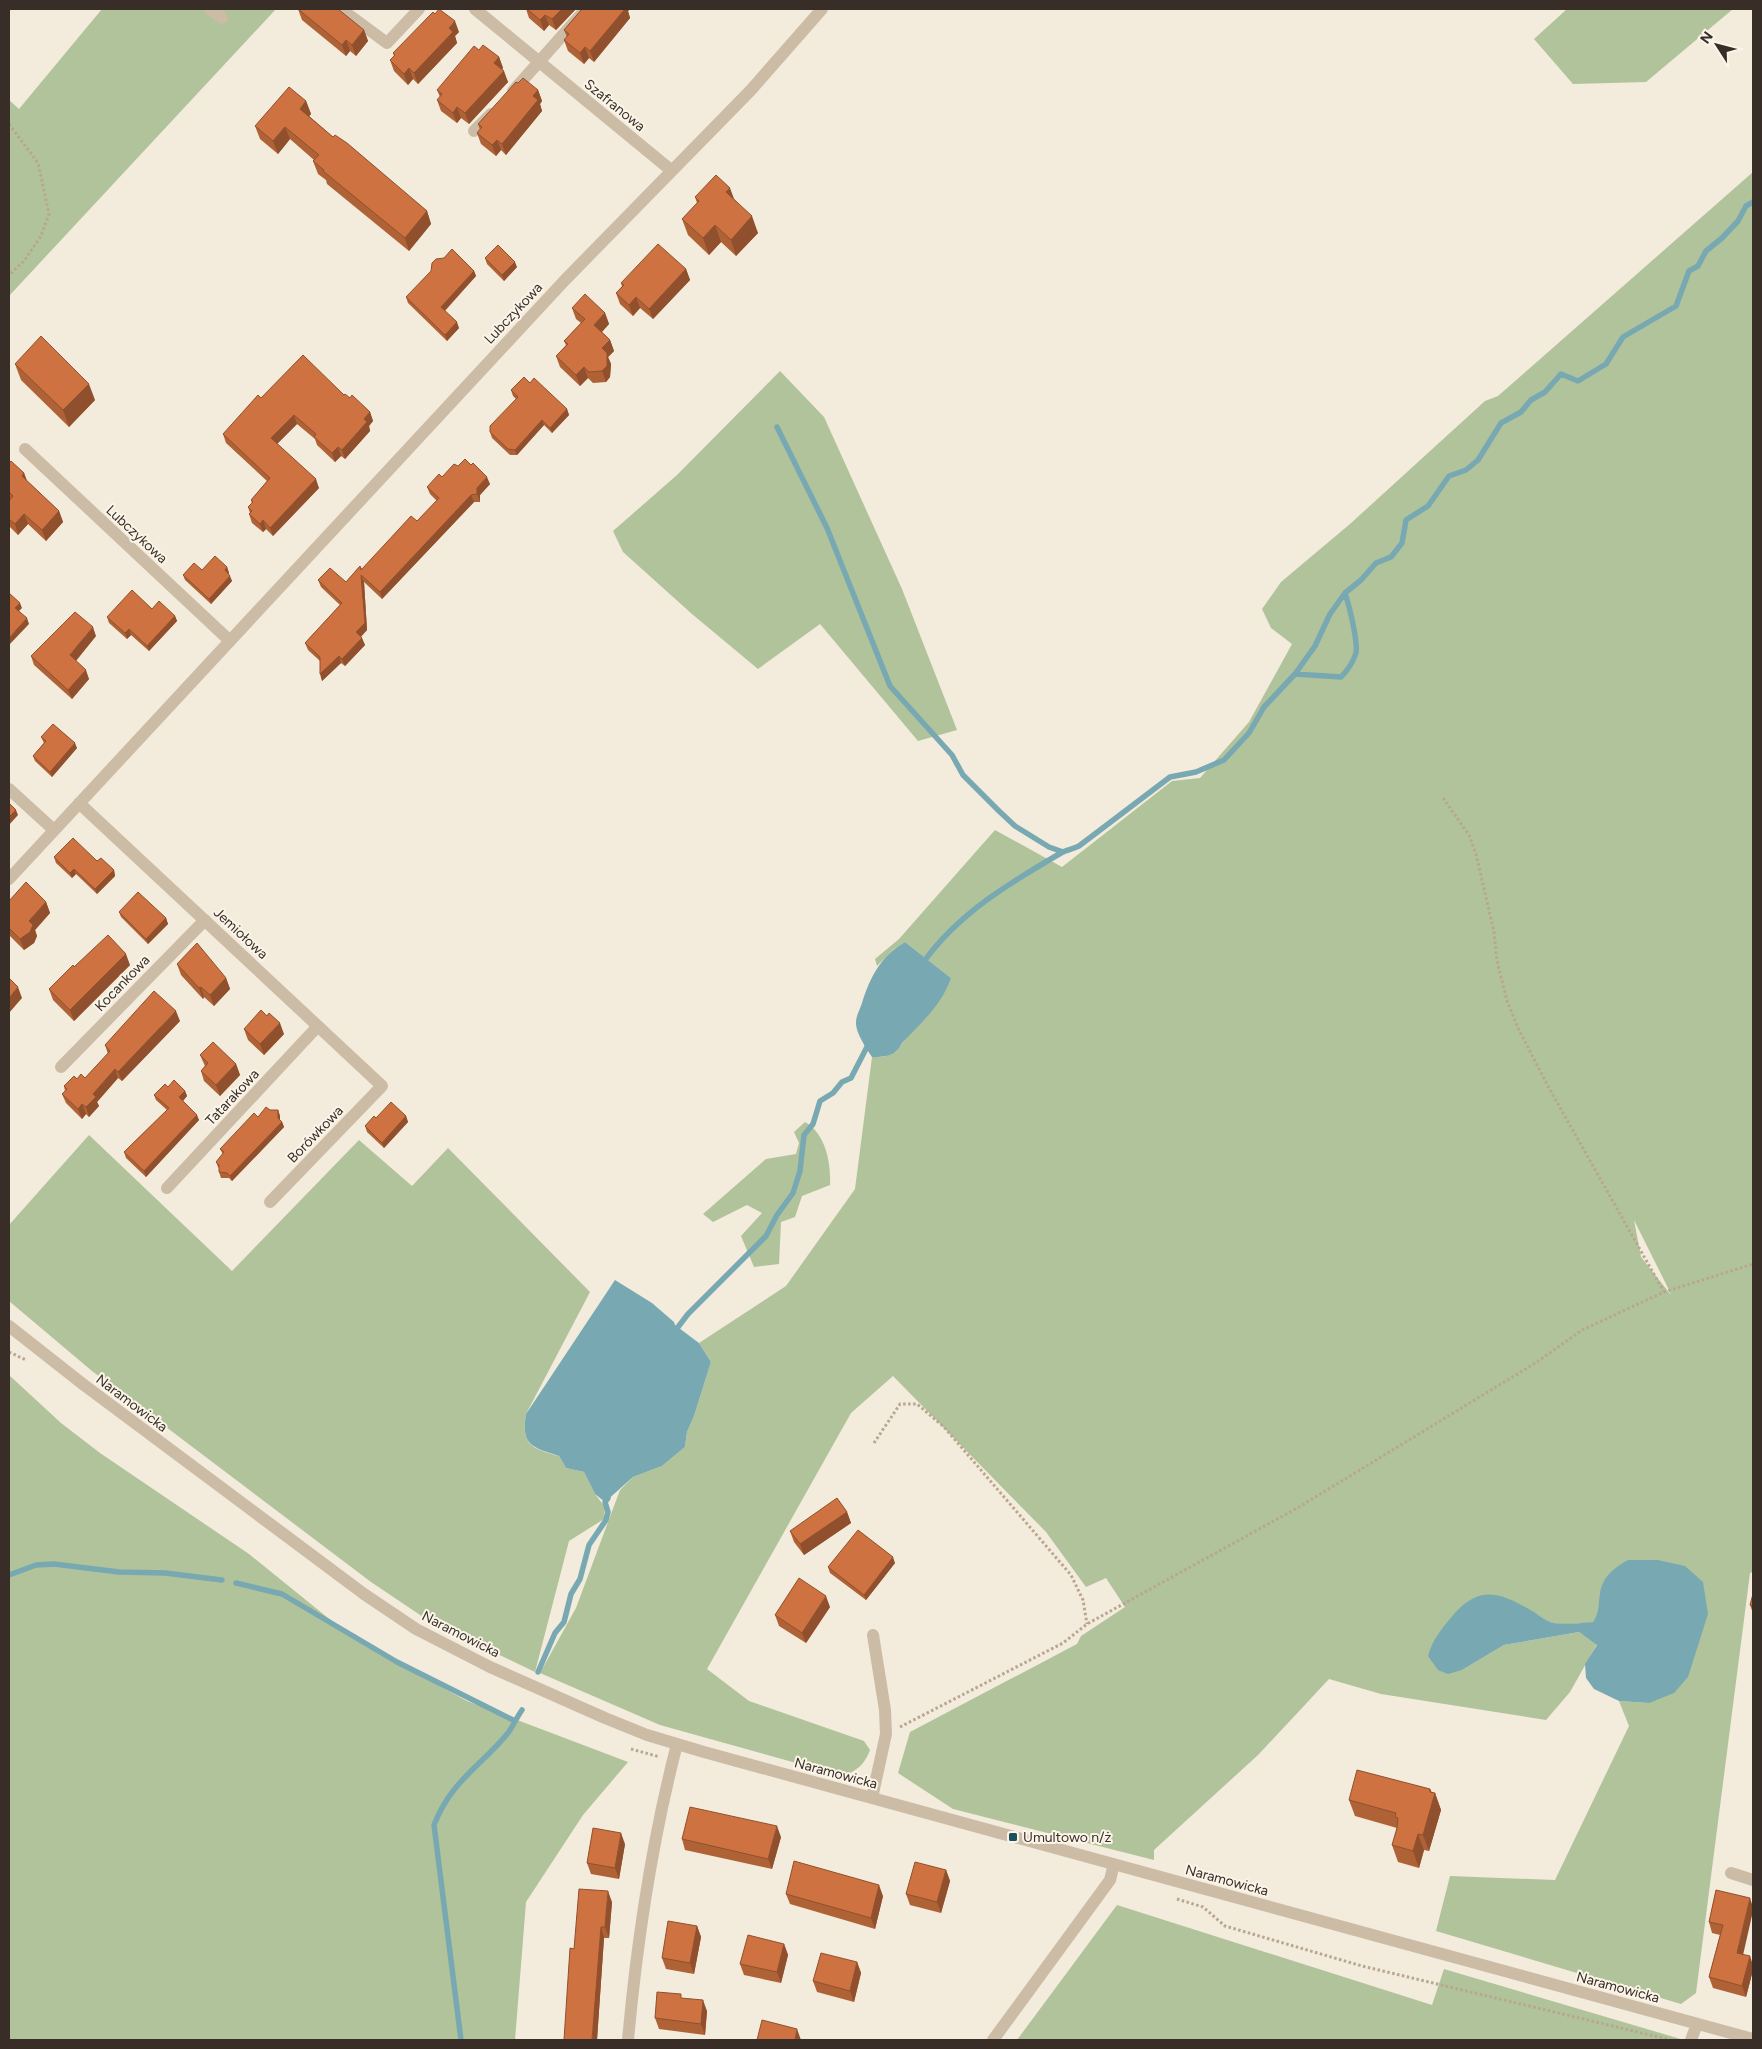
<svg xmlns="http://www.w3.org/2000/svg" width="1762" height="2049" font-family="Figtree,sans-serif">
	<rect width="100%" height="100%" fill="#f3ebdb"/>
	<path fill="#b1c39a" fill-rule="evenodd" d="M102,9H276L9,296V100L19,109Z
		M1567,9H1733L1646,82L1573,84L1534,39Z
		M1753,172V1572L1750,1573L1696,1993L1681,2004L1436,1931L1450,1876L1555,1880L1629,1726L1619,1701L1649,1703L1600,1590L1599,1614L1593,1622C1581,1623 1565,1626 1553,1623C1547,1622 1539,1615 1533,1612C1499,1592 1480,1585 1452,1617L1462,1670L1504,1645L1579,1632L1597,1644L1570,1692L1546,1720L1381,1694L1329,1679L1258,1755L1154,1850V1860L953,1809L898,1773L910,1732L1077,1644L1081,1636L1125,1607L1106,1578L1086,1587L1046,1532L893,1376L851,1413L707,1669L749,1701L864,1741L870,1750C864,1765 858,1770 843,1776L660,1725L540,1673L576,1608L620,1490L633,1477L662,1466L685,1447L687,1432L694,1416L711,1362L699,1343L786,1286L855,1189L872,1057H883L896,1052L951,978L905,942L894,949L877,966L875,959L899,939L995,830L1062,867L1172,781L1200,778L1249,722L1292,644L1271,628L1262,609L1281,582L1350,524L1485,401L1498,396ZM1634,1220L1668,1288L1671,1295L1641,1257Z
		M780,371L824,417L902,589L957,730L918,741L820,624L758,669L692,614L623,552L613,531L677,475Z
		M805,1122C826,1134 831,1163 830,1185L802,1196L795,1217L781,1222L779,1264L754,1267L741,1236L762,1213L747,1205L713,1222L703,1214L766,1159L796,1154L799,1143L794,1132Z
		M89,1135L232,1271L359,1140L412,1186L448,1148L590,1292L526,1414C521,1445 531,1448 559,1456L566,1468L584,1472L595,1494L605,1507L604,1519L569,1541L535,1672L429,1621L371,1582L92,1371L9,1301V1225Z
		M9,1375L61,1423L100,1453L249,1554L354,1639L467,1701L628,1762L583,1815L526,1902L515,2040H9Z
		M1117,1905L1432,2005L1444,1969L1684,2040H1017Z"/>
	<path fill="#78a9b2" d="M905,942L951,978C942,1004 923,1021 904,1041C901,1044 899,1050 894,1053C887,1057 880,1057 872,1057C866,1048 855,1032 856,1022C856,1016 860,1009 862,1003C870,977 881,956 905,942Z
		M615,1280L652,1303L674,1322L675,1325L699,1343L711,1362L694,1416L687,1432L685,1447L662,1466L633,1477L605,1502L595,1494L584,1472L566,1468L559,1456C531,1447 521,1445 526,1414Z
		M1628,1560H1658L1685,1566L1703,1582L1708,1614L1688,1677L1674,1693L1649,1703L1619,1701L1594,1689L1586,1678L1585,1664L1597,1645L1579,1632L1504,1645L1462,1670L1448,1674L1438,1670L1428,1656C1432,1640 1443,1627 1454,1614C1481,1583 1503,1594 1534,1612C1540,1616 1548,1622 1554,1623C1566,1625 1580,1623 1593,1622C1600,1612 1598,1604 1600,1592C1603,1576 1615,1567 1628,1560Z"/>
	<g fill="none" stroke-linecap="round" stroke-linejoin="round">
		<path stroke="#78a9b2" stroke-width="5.5" d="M777,427L827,528L890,686L952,755L963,775L999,811L1015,826L1049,847L1063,852
			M1295,674L1341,677C1347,671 1353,662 1356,653C1358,641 1349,605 1345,593
			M923,963C957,914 1011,882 1061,853C1066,850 1073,849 1079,846L1170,777L1196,772L1224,760L1249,733L1264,707L1295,674L1315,646L1330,614L1345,593L1361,580L1376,563L1391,557L1402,543L1406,520L1428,506L1449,476L1466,470L1478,460L1501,423L1521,412L1531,400L1545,392L1561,374L1578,381L1606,364L1623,337L1676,306L1689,271L1698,266L1706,251L1722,238L1738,221L1746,206L1753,202
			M675,1331L688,1314L766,1236L777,1215L793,1193L800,1171L804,1135L813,1124L820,1101L833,1093L842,1082L851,1078L869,1043
			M9,1575L36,1565L54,1564L119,1572L165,1573L222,1580
			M236,1583L282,1594L397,1662L515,1721
			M538,1672L555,1633L564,1622L571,1594L580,1579L589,1545L606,1520L608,1512L605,1502L608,1498
			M461,2040L434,1825C451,1781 480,1767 508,1733C513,1726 517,1717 522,1710"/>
		<path stroke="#b8a690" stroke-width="3" stroke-dasharray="2.5 2.5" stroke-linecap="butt" d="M9,124L38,163L49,214L41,236L24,261L9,275
			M1443,798L1469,835L1476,854L1494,932L1497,961L1507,1001L1519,1030L1549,1088L1664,1292
			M9,1352L26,1360
			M874,1443L900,1404H917L944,1427L1071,1575L1083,1600L1087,1624
			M900,1727L1063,1643L1087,1624L1299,1507L1537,1362L1582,1330L1664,1292L1753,1264
			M631,1749L660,1757
			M1177,1899L1203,1907L1225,1926L1362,1966L1671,2040"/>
		<path stroke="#ccbca6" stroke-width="12" d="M210,9L222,18
			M475,9L672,171
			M345,12L387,43L419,9
			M513,91L586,9
			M474,131L491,114
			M25,449L229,640
			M9,789L54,830
			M79,803L382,1086L270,1202
			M9,879L565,280L751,90L822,9
			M61,1067L205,920
			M167,1188L318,1026
			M9,1326L84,1385L364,1594L416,1629L490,1667L605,1718L647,1735L704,1752L1753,2039
			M872,1798L886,1734L885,1710L873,1635
			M1731,1873L1753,1880
			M628,2040C637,1940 652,1841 677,1744
			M993,2040L1110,1880L1114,1864
			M1691,2040L1697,2024"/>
	</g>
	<path fill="#b06237" d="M298,9L364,30L368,41L356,56L350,51L346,56L302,20Z
		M526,9H576L556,30L549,25L544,31L529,18Z
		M582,9H630L628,11L630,18L594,62L589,58L584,64L568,51L564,40L567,37L564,30Z
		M459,32L455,36L457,43L418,84L413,79L408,85L394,71L390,60L394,56L393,53Z
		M499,57L503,68L502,69L508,82L469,124L461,118L457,123L441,111L437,100L440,97L437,90Z
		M518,83L538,90L542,101L540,104L542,111L506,155L501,150L496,156L481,144L477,133L480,130L478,124Z
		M306,101L311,114L309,116L333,137L427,211L431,224L409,251L327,184L326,180L318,174L313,161L314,160L290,139L278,154L260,139L255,126Z
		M695,197L735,200L758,233L736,256L721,242L709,255L688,235L682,219L697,203Z
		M485,258L517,267L504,281L487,264Z
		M686,269L690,280L653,319L640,308L633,316L620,304L616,293L622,286L621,283Z
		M474,271L476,276L445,311L459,328L447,341L408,303L406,297Z
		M572,308L605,313L609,324L602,332L610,340L614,351L608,357L611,364L610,377L606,382L593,383L588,378L580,386L560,367L556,356L566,345L564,341L581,323L576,319Z
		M15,364L95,400L69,427L21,380Z
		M530,383L567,409L569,415L552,433L544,425L517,455H510L492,438L490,432L516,399L513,396L511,390Z
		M344,395L350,398L370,412L373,421L369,426L370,431L345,459L341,456L335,462L317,445L315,439L297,424L277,444L319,488L273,536L266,529L263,532L252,523L249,514L250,513L248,507L252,504L251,500L267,481L226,443L223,434L261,398Z
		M9,463L24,473L27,481L59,511L63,522L46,541L28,524L18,535L9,526V501L10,500L9,499Z
		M458,466L490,484L480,495V502H474L382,599L364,582L367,630L361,637L365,645L345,666L341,663L322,681L320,661L308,650L305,643L340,605L321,587L318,580L346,582L360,566L362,569L417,521L437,501L430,494L427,487Z
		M227,567L229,573L228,574L232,581L211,604L185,580L183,575L202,570Z
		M152,609L175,616L177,621L149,651L131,635L127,639L109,623L107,617Z
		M96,636L76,661L89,679L72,699L34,665L31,656Z
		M41,737L77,748L52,777L35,761L33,756L44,743Z
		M54,857L97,861L114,870L115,876L97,894L76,874L72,878L56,863Z
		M9,901L46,902L50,913L35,930L37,936L34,943L24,950L9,935Z
		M119,912L166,918L168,924L148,944L121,917Z
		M177,964L226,978L230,989L214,1006L204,997L203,999L181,975Z
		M130,965L74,1021L53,1000L49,989L74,967Z
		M180,1021L122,1081L118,1078L97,1102L99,1106L89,1117L86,1114L82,1119L66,1103L62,1094L65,1091L64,1086L77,1079L85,1078L108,1054L105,1045Z
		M244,1029L284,1034L264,1055L248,1040Z
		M200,1055L236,1064L240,1075L220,1096L204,1081L201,1071L205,1066Z
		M168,1087L185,1091L187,1096L183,1101L199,1120L146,1177L126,1158L124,1152L167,1110L156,1100L154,1095Z
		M270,1110H278L280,1116V1120L282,1122L284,1127L232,1181L229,1178H221L219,1172V1168L218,1167L216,1162L223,1154L220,1149L258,1117Z
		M406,1116L408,1122L384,1148L367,1132L365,1126L376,1118Z
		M847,1512L851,1523L804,1555L794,1542L790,1531Z
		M895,1563L866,1600L830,1573L828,1567Z
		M1753,1594V1613L1750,1605Z
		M830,1607L806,1643L779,1626L775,1615Z
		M1430,1789L1432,1793H1435L1441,1810L1429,1851L1424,1850L1419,1868L1398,1862L1392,1845L1397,1828L1355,1816L1349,1800Z
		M781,1837L772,1869L685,1850L682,1839Z
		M625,1844L619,1879L591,1874L587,1863Z
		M946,1870L950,1881L941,1913L910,1905L906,1894Z
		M1716,1890L1743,1954L1753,1965V1970L1746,1997L1713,1988L1709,1977L1720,1935L1712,1933L1709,1922Z
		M786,1894L883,1896L875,1929L790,1904Z
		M612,1902L609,1938H604L597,2040L574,1949Z
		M697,1926L701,1937L694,1974L666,1969L662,1958Z
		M784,1944L788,1955L781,1983L744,1975L740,1964Z
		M857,1962L861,1973L854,2002L817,1992L813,1981Z
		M683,1998L707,2011L705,2035L659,2029L655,2018Z"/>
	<path fill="#90502d" d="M562,9H576L556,30L552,19Z
		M623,9H630L628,11L630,18L594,62L590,51Z
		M545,15L549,25L544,31L540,20Z
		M455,21L459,32L455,36L457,43L418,84L414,73L449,28Z
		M364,30L368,41L356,56L352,45Z
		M346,40L350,51L346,56L342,45Z
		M585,47L589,58L584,64L580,53Z
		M499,57L503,68L498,74L494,63Z
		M409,68L413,79L408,85L404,74Z
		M504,71L508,82L469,124L465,113Z
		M538,90L542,101L540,104L542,111L506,155L502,144L533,96Z
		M306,101L311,114L305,121L300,109Z
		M457,107L461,118L457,123L453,113Z
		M285,127L290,139L278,154L273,141Z
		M497,140L501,150L496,156L492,145Z
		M730,188L736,204L726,192Z
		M427,211L431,224L409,251L405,238Z
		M752,216L758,233L736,256L731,240Z
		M715,225L721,242L709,255L703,238Z
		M515,262L517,267L504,281L502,275Z
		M686,269L690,280L653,319L649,309Z
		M474,271L476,276L443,312L441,307Z
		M636,297L640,308L633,316L629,305Z
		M605,313L609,324L598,336L594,325Z
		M457,322L459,328L447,341L445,335Z
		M610,340L614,351L608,357L611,364L610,377L606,382L602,371V348Z
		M584,367L588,378L580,386L576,375Z
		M89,384L95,400L69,427L63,410Z
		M567,409L569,415L552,433L550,428Z
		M370,412L373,421L369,426L370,431L345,459L342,450L364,419Z
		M294,415L297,424L274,447L271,438Z
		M542,420L544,425L517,455L515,450Z
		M338,447L341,456L335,462L332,453Z
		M24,473L28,484L22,476Z
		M487,477L490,484L480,495V502L477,494V488Z
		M316,479L319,488L273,536L270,528Z
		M471,495L474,502L382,599L380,592Z
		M59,511L63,522L46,541L42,530Z
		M24,514L28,524L18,535L15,524Z
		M263,520L266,529L263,532L260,524Z
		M227,567L229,573L227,576L225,570Z
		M361,575L364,582L367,630L358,639L356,632Z
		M230,576L232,581L211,604L209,599Z
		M20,603L22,608L17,613L15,608Z
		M175,616L177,621L149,651L147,646Z
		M27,618L29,624L10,644L9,638Z
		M93,627L96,636L73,664L70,655Z
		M129,629L131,635L127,639L125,633Z
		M362,638L365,645L345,666L342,659Z
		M339,656L341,663L322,681L320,674Z
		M86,670L89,679L72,699L68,690Z
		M75,743L77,748L52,777L50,772Z
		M16,810L18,815L9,825V817Z
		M74,869L76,874L72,878L70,873Z
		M114,870L115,876L97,894L95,889Z
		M46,902L50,913L35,930L37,936L34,943L24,950L20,939L29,921Z
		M166,918L168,924L148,944L146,939Z
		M126,954L130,965L74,1021L70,1010Z
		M226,978L230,989L214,1006L210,995Z
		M18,987L22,998L9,1013V998Z
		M201,987L204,997L203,999L199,988Z
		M176,1011L180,1021L122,1081L118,1072Z
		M280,1023L284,1034L264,1055L260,1044Z
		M236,1064L240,1075L220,1096L216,1085Z
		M115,1069L118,1078L97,1102L99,1106L89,1117L86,1107L93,1094Z
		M185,1091L187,1096L181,1103L179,1097Z
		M82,1104L86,1114L82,1119L78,1109Z
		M278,1110L280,1116V1124L282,1122L284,1127L232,1181L230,1176L278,1118Z
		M197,1115L199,1120L146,1177L144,1171Z
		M406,1116L408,1122L384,1148L382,1143Z
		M847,1512L851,1523L804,1555L800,1544Z
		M893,1557L895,1563L866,1600L864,1595Z
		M826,1596L830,1607L806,1643L802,1633Z
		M1430,1789L1434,1798L1435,1793L1441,1810L1429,1851L1423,1835Z
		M777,1826L781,1837L772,1869L768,1859Z
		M621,1833L625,1844L619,1879L615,1868Z
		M1418,1834L1424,1850L1419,1868L1413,1851Z
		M946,1870L950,1881L941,1913L937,1902Z
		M879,1885L883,1896L875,1929L871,1918Z
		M608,1891L612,1902L609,1938L605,1927Z
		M1750,1898L1753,1907V1911L1741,1964L1737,1953Z
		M697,1926L701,1937L694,1974L690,1963Z
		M601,1927L604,1938L597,2040H592Z
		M784,1944L788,1955L781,1983L777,1972Z
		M1750,1956L1753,1965V1970L1746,1997L1742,1986Z
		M857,1962L861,1973L854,2002L850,1991Z
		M703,2000L707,2011L705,2035L701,2024Z
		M797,2029L801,2040H795Z"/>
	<path fill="#cd7240" stroke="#90502d" d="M298,9H338L364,30L352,45L346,40L342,45Z
		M439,9L455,21L449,28L453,32L414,73L409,68L404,74L390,60L395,55L393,53L433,12L435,14Z
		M527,9H562L552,19L545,15L540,20Z
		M582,9H625L590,51L585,47L580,53L564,40L569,34L564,30Z
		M483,45L499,57L494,63L504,71L465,113L457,107L453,113L437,100L442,94L437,90L474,46L479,50Z
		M523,78L538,90L533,96L538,100L502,144L497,140L492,145L477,133L482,127L478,124L516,82L518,83Z
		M289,87L306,101L300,109L333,137L335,135L347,143L427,211L405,238L323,171L324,170L313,161L319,155L285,127L273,141L255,126Z
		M716,175L730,188L726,192L752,216L731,240L715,225L703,238L682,219L699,201L695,197Z
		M658,244L686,269L649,309L636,297L629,305L616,293L624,285L621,283Z
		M498,245L515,262L502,275L485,258Z
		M452,249L474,271L441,307L457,322L445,335L406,297L431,271L432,263L436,259L444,258Z
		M585,294L605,313L594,325L610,340L602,348L607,353V366L602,371L589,372L584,367L576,375L556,356L568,344L564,341L585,319L572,308Z
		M41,336L89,384L63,410L15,364Z
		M303,355L344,395L345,394L350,398L352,395L370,412L364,419L367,422L342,450L338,447L332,453L314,437L316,434L294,415L271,438L316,479L270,528L263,520L260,524L249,514L252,511L248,507L253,502L251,500L270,478L223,434L258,395L261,398Z
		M524,377L530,383L534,378L567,409L550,428L542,420L515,450L508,449L490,432V426L518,397L511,390Z
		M465,459L471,465L473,463L487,477L477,488V494L471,495L380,592L361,575L365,623L356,632L362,638L342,659L339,656L320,674V657L305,643L342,603L318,580L330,568L346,582L360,566L361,570L411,516L417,521L439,498L427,487L439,474L442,477L454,464L458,466Z
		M11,461L24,473L22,476L59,511L42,530L24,514L15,524L9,519V501L13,496L9,492V463Z
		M215,556L227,567L225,570L230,576L209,599L183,575L194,563L202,570Z
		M132,590L152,609L159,601L175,616L147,646L129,629L125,633L107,617Z
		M9,593L20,603L15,608L27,618L9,638Z
		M75,612L93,627L70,655L86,670L68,690L31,656Z
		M53,724L75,743L50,772L33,756L46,741L41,737Z
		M9,803L16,810L9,817Z
		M73,838L97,861L101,858L114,870L95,889L74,869L70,873L54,857Z
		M26,882L46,902L29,921L33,925L30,932L20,939L9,928V901Z
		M138,892L166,918L146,939L119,912Z
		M108,935L126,954L70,1010L49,989L73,965L74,967Z
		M197,943L226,978L210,995L201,987L199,988L177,964Z
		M9,978L18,987L9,998Z
		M154,991L176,1011L118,1072L115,1069L93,1094L96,1097L86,1107L82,1104L78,1109L62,1094L67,1089L64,1086L74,1076L77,1079L81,1074L85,1078L110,1051L105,1045Z
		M261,1010L267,1016L269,1013L280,1023L260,1044L244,1029Z
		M213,1042L236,1064L216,1085L201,1071L208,1063L200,1055Z
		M174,1080L185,1091L179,1097L197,1115L144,1171L124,1152L169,1108L154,1095L165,1084L168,1087Z
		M391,1102L406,1116L382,1143L365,1126L374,1116L376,1118Z
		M266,1107L270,1110H278V1118L282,1122L230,1176L227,1173L219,1172V1165L216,1162L224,1152L220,1149L254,1113L258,1117Z
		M837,1498L847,1512L800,1544L790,1531Z
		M858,1530L893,1557L864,1595L828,1567Z
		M799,1578L826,1596L802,1633L775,1615Z
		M1753,1594V1606L1750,1605Z
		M1357,1770L1430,1789V1792L1435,1793L1423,1835L1418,1834L1413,1851L1392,1845L1397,1828L1398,1818L1395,1817L1396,1813L1349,1800Z
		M690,1807L777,1826L768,1859L682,1839Z
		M593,1828L621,1833L615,1868L587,1863Z
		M794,1861L879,1885L871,1918L786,1894Z
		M915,1862L946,1870L937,1902L906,1894Z
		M579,1889L608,1891L605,1927H601L592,2040H564L570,1948L574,1949Z
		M1716,1890L1750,1898L1737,1953L1750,1956L1742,1986L1709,1977L1723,1925L1709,1922Z
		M668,1921L697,1926L690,1963L662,1958Z
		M748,1935L784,1944L777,1972L740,1964Z
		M821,1953L857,1962L850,1991L813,1981Z
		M657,1992L681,1994V1998L703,2000L701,2024L655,2018Z
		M762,2020L797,2029L795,2040H757Z"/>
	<rect fill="#1b505c" stroke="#fbf4e8" stroke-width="2" x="1008" y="1832" width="10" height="10" rx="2.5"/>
	<g text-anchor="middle" stroke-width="4" stroke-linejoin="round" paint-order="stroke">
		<g font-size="14" fill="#382e27" stroke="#fbf4e8">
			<text transform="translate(615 105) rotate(39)" y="5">Szafranowa</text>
			<text transform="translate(513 313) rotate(-47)" y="5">Lubczykowa</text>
			<text transform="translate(137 534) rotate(43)" y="5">Lubczykowa</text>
			<text transform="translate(241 933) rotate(43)" y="5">Jemiołowa</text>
			<text transform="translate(122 983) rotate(-46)" y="5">Kocankowa</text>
			<text transform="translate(232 1097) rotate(-47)" y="5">Tatarakowa</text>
			<text transform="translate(315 1134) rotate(-46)" y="5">Borówkowa</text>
			<text transform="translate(132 1403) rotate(37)" y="5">Naramowicka</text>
			<text transform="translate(461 1634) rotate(27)" y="5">Naramowicka</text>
			<text transform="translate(836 1773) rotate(15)" y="5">Naramowicka</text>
			<text transform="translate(1227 1880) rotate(15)" y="5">Naramowicka</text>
			<text transform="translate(1618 1987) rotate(15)" y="5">Naramowicka</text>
		</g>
		<g font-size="14" fill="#382e27" stroke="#fbf4e8" text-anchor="start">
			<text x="1023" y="1842">Umultowo n/ż</text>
		</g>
	</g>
	<rect width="1762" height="2049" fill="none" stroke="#382e27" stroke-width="20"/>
	<g transform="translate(1717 45) rotate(306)" stroke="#fbf4e8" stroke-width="4" paint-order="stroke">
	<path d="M0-4L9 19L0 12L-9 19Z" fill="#382e27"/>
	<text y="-8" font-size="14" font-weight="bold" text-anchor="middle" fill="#382e27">N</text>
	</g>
</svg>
